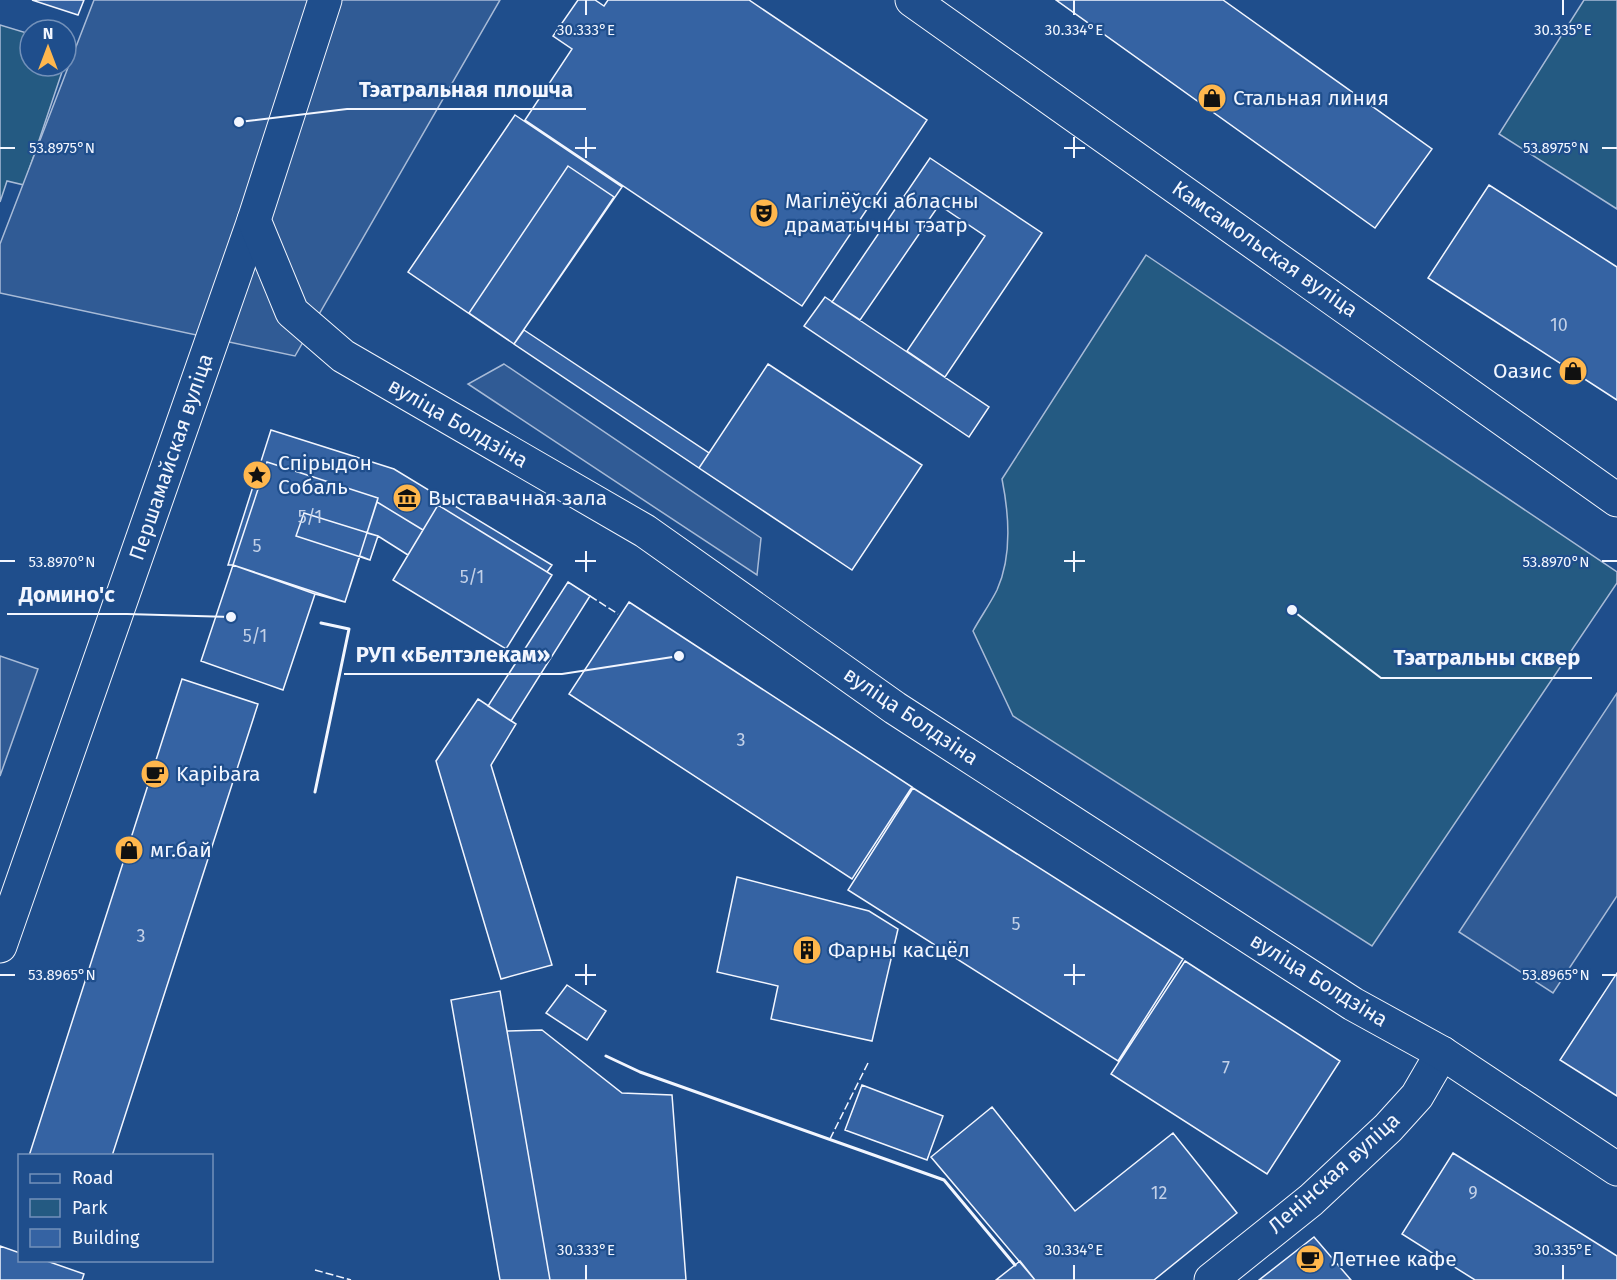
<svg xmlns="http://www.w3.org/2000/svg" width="1617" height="1280" font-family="'Fira Sans',sans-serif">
	<rect width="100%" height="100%" fill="#1f4e8c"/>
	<path fill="#245a82" stroke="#a8bbd7" stroke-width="1.5" d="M1584,0H1617V209L1499,134Z
		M0,25L30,34V66H64L24,185L7,181L0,202Z
		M1146,255L1617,572V583L1372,946L1013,716L973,631C980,618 990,604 997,590C1012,557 1009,514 1002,479Z"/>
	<path fill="#305b95" stroke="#a8bbd7" stroke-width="1.5" d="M94,0H500L295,356L0,293V244Z
		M504,364L761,538L757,575L468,384Z
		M0,656L38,669L0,776Z
		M1617,693V896L1553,993L1459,932Z"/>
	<path fill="#3563a3" stroke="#f2f6ff" stroke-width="1.5" d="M32,0H84L78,15Z
		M578,0H595L604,6L608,0H749L927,120L802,306L525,120L572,49L553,36Z
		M1056,0H1223L1432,149L1375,228Z
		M515,115L622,187L514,344L408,272Z
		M930,158L1042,233L945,377L907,351L985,236L939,205L860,320L832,302Z
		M568,166L614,197L514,344L469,313Z
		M1489,185L1617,267V400L1428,278Z
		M825,297L989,407L969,437L804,326Z
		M524,330L709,453L699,468L514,344Z
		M768,364L922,465L852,570L699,468Z
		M271,430L394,469L552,565L547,572L438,505L423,530L377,502L378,498L267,462L233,565H228Z
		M271,430L394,469L552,565L547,572L552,575L506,649L393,580L408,555L378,536L370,560L360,556L345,602L315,594L283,690L201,661L233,565H228Z
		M267,462L378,498L345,602L233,565Z
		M377,502L423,530L408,555L378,536L367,533Z
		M438,505L552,575L506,649L393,580Z
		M304,513L378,536L370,560L296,536Z
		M233,565L315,594L283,690L201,661Z
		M568,582L590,596L511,721L488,706Z
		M629,602L912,787L852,879L569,694Z
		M182,679L258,704L238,766L112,1156H29Z
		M478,699L516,724L491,765L552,965L501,979L436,761Z
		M913,788L1183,959L1118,1061L848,890Z
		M737,877L869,911L898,929L872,1041L771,1019L778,986L717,972Z
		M1185,961L1340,1061L1267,1174L1111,1074Z
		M1617,973V1096L1560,1060Z
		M567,985L606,1011L587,1040L546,1013Z
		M500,991L507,1031L550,1280H500L451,1000Z
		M542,1030L622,1093L672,1095L686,1280H550L507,1031Z
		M862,1085L943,1116L927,1160L845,1130Z
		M992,1107L1075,1211L1173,1133L1237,1213L1154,1280H1035L931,1157Z
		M1453,1153L1617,1256V1280H1475L1402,1234Z
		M1314,1237L1351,1280H1259Z
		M0,1246L20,1253V1260H44L84,1274L82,1280H0Z
		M1020,1261L1035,1280H996Z"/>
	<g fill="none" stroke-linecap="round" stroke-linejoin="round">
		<g stroke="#f2f6ff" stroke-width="35">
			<path id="pedestrian" d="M1211,1280L1311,1200L1388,1128L1417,1096L1442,1053"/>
		</g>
		<g stroke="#f2f6ff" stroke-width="35">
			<path id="minor" d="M0,946L254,220"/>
		</g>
		<g stroke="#f2f6ff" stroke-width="35">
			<path id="primary" d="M325,0L254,220L292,312L343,356L645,531L895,708L1353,1004L1442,1053L1617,1169
				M912,0L1617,500"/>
		</g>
		<use href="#pedestrian" stroke="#1f4e8c" stroke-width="33"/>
		<use href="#minor" stroke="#1f4e8c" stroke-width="33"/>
		<use href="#primary" stroke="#1f4e8c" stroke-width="33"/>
		<path stroke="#f2f6ff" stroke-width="1.5" stroke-dasharray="8 3" stroke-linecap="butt" d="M590,596L618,614
			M830,1139L868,1063
			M315,1270L351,1280"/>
		<path stroke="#f2f6ff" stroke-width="3" d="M315,792L349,629L321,623
			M606,1056L640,1072L944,1180L1015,1265"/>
	</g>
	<path fill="none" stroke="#f2f6ff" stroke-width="2" d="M586,0V15M1074,0V15M1563,0V15M586,137V158M1074,137V158M0,148H15M575,148H596M1064,148H1085M1602,148H1617M586,551V572M1074,551V572M0,561H15M575,561H596M1064,561H1085M1602,561H1617M586,964V985M1074,964V985M0,975H15M575,975H596M1064,975H1085M1602,975H1617M586,1265V1280M1074,1265V1280M1563,1265V1280"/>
	<defs>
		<g id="shop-disc" transform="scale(1.5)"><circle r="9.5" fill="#ffb74d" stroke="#1f4e8c"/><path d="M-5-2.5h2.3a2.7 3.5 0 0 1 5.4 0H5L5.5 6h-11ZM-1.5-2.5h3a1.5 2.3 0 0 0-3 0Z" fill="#111"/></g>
		<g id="theatre-disc" transform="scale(1.5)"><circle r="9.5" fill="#ffb74d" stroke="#1f4e8c"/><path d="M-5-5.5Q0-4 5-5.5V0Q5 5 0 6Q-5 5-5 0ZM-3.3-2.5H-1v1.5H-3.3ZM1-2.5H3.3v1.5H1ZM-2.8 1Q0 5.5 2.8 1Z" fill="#111"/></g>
		<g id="sight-disc" transform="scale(1.5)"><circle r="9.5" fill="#ffb74d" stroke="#1f4e8c"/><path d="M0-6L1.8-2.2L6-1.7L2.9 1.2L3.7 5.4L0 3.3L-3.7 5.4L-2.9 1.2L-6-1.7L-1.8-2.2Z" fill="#111"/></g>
		<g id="museum-disc" transform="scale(1.5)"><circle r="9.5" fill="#ffb74d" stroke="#1f4e8c"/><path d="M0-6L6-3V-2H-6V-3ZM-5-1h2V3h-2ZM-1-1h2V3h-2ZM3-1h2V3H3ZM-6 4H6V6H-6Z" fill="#111"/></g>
		<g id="cafe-disc" transform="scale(1.5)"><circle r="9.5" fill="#ffb74d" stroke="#1f4e8c"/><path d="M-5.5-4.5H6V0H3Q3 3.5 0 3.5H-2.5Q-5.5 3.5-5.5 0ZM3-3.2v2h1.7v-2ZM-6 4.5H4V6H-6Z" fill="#111"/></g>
		<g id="building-disc" transform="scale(1.5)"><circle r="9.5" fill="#ffb74d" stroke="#1f4e8c"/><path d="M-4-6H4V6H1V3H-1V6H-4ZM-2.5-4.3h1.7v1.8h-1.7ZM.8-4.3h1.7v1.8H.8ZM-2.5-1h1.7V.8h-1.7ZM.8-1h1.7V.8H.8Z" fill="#111"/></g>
	</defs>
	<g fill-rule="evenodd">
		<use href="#shop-disc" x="1212" y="98"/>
		<use href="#theatre-disc" x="764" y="213"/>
		<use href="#shop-disc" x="1573" y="371"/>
		<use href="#sight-disc" x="257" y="475"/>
		<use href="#museum-disc" x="407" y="498"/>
		<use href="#cafe-disc" x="155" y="774"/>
		<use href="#shop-disc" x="129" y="850"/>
		<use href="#building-disc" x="807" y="950"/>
		<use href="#cafe-disc" x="1310" y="1259"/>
	</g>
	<g text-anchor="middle" stroke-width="4.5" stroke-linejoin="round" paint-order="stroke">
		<g font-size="18" fill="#c3d1e8">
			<text x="1559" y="331">10</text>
			<text x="310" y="523">5/1</text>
			<text x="257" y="552">5</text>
			<text x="472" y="583">5/1</text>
			<text x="255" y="642">5/1</text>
			<text x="741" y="746">3</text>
			<text x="1016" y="930">5</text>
			<text x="141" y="942">3</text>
			<text x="1226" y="1074">7</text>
			<text x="1159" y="1199">12</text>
			<text x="1473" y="1199">9</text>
		</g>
		<g font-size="21" fill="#f2f6ff" stroke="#1f4e8c" text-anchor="start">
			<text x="1233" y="105">Стальная линия</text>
			<text x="785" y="208">Магілёўскі абласны<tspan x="785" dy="24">драматычны тэатр</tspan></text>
			<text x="1552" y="378" text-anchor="end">Оазис</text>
			<text x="278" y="470">Спірыдон<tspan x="278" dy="24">Собаль</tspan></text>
			<text x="428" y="505">Выставачная зала</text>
			<text x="176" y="781">Kapibara</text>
			<text x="150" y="857">мг.бай</text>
			<text x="828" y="957">Фарны касцёл</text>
			<text x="1331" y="1266">Летнее кафе</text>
		</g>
		<g font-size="21" fill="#f2f6ff" stroke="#1f4e8c">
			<text transform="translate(1265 249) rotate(35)" y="7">Камсамольская вуліца</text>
			<text transform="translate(458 423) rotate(30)" y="7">вуліца Болдзіна</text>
			<text transform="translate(171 457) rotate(-71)" y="7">Першамайская вуліца</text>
			<text transform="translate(911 716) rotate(34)" y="7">вуліца Болдзіна</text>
			<text transform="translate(1319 980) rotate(32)" y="7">вуліца Болдзіна</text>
			<text transform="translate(1334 1173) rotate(-42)" y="7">Ленінская вуліца</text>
		</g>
	</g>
	<g font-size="15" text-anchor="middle" fill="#f2f6ff" stroke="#1f4e8c" stroke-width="4.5" stroke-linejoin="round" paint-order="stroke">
		<text x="586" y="35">30.333°E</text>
		<text x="1074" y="35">30.334°E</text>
		<text x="1563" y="35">30.335°E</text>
		<text x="62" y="153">53.8975°N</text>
		<text x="1556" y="153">53.8975°N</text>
		<text x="62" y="567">53.8970°N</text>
		<text x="1556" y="567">53.8970°N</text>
		<text x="62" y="980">53.8965°N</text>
		<text x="1556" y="980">53.8965°N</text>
		<text x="586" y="1255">30.333°E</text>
		<text x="1074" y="1255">30.334°E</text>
		<text x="1563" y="1255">30.335°E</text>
	</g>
	<path fill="none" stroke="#f2f6ff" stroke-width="2" d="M239 122L347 109H586M231 617L127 614H7M679 656L562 674H344M1292 610L1381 678H1592"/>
	<g fill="#f2f6ff" stroke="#1f4e8c" stroke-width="2">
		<circle cx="239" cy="122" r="6"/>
		<circle cx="231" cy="617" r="6"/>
		<circle cx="679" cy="656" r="6"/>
		<circle cx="1292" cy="610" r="6"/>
	</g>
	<g font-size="22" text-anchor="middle" font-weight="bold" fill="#f2f6ff" stroke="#1f4e8c" stroke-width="4.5" stroke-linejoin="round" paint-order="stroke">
		<text x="466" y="97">Тэатральная плошча</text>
		<text x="67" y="602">Домино'c</text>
		<text x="453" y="662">РУП «Белтэлекам»</text>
		<text x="1487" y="665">Тэатральны сквер</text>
	</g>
	<rect x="18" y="1154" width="195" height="108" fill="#1f4e8c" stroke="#7391ba" stroke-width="1.5"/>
	<rect x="30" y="1174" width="30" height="9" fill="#1f4e8c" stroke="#7391ba" stroke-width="1.5"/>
	<text x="72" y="1184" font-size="18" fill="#f2f6ff">Road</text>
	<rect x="30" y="1199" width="30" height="18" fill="#245a82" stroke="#7391ba" stroke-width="1.5"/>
	<text x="72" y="1214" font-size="18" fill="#f2f6ff">Park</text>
	<rect x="30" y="1229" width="30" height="18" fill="#3563a3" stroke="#7391ba" stroke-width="1.5"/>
	<text x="72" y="1244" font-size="18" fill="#f2f6ff">Building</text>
	<g transform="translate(48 48)"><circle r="28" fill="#1f4e8c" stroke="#7391ba" stroke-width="1.5"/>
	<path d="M0-4.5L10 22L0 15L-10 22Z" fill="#ffb74d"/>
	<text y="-9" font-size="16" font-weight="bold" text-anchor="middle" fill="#f2f6ff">N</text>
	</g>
</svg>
